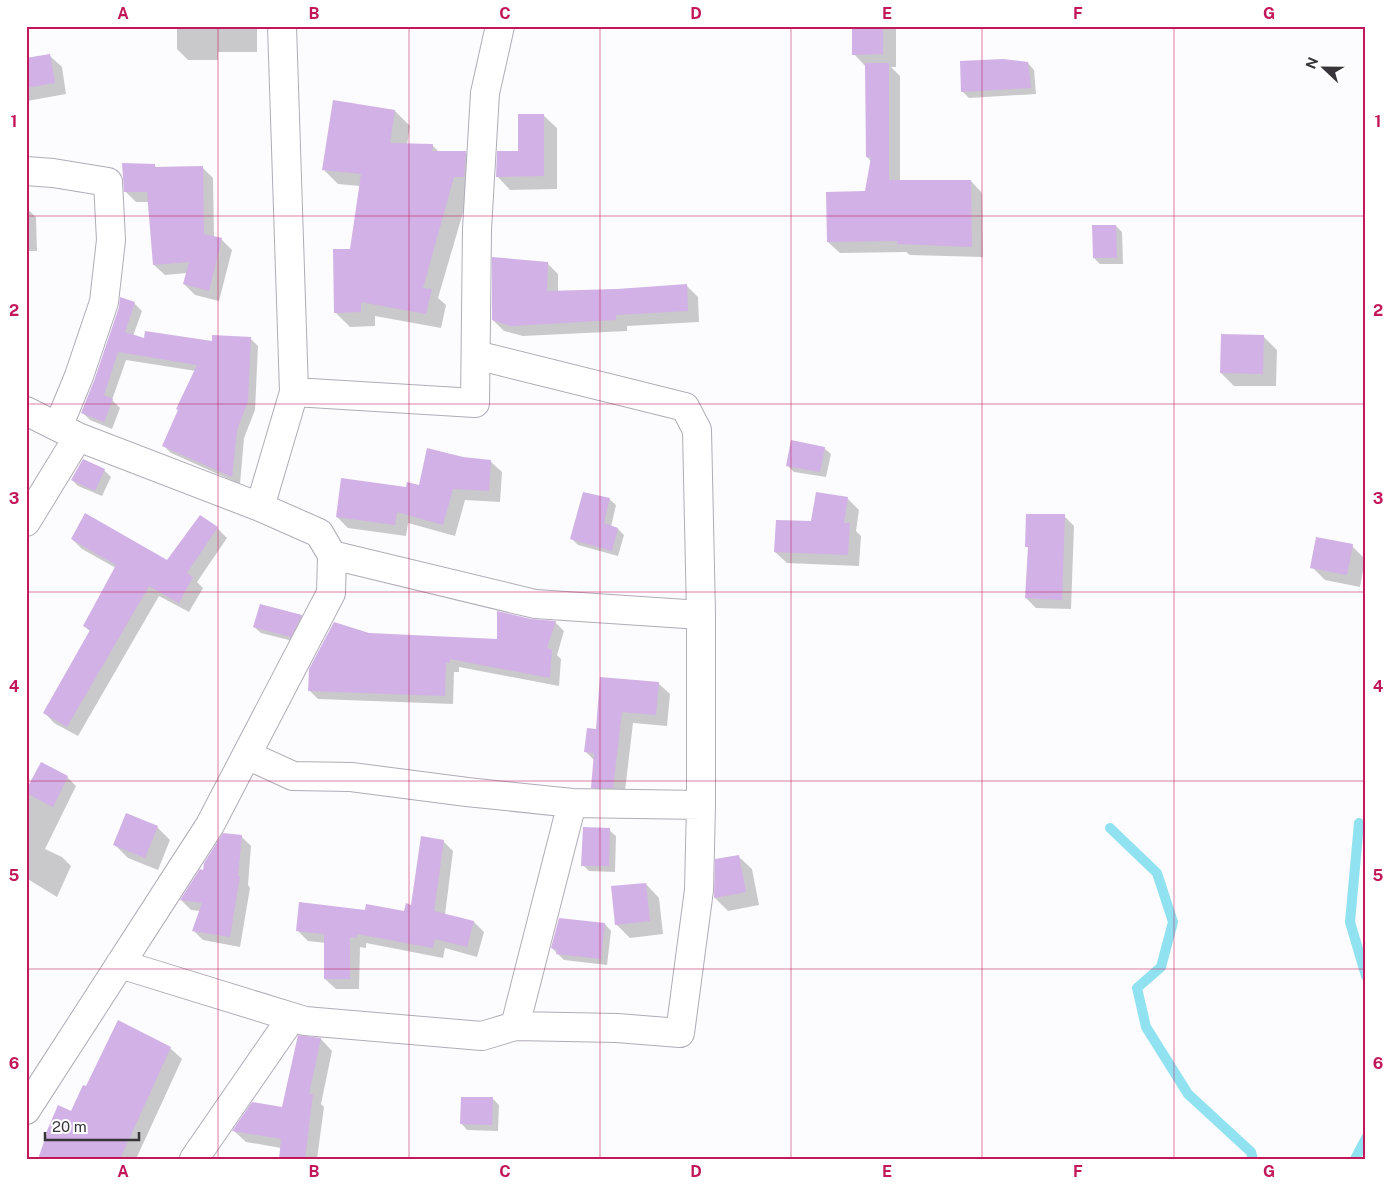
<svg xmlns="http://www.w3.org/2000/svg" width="1392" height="1185" font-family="'Public Sans',sans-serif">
	<rect width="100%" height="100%" fill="#fcfbfd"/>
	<path fill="#0003" d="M177,26H257V52H218V60H188L177,49Z
		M853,26H896V67H891L900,76V181H971L982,193L983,257L910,255L906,252L840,253L828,242L866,192L872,162L867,157L866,67L854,54Z
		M26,37L27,59L50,56L62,67L66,94L27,101V149Z
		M1028,63L1034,70L1036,94L969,98L962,91Z
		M395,111L410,126L407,145H432L439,152H465L480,167L469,192L438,298L446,305L441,328L375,316V326L350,327L335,312L351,250L360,186L338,184L324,170Z
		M543,115L557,128V189L510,190L497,176L519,152Z
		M155,166L157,168L202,167L213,178L214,237L221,239L232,250L219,301L195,295L184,284L187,273L165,275L154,265L149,202H136L125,191Z
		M26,208L36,217L37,251H26Z
		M1116,226L1122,232L1123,264H1100L1094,258Z
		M547,263L558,274V292L687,286L698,297L699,322L627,326V331L523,336L504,331L493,320Z
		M134,303L142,311L133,336L145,339L213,343L250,338L258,346L255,410L244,438L240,484L171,453L164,446L196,371L126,360L112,400L120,408L112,429L90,420L82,412Z
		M1263,336L1277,350L1276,386H1234L1221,373Z
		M824,448L831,454L826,477L794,472L787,465Z
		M463,458L490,461L502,472L500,502L465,500L455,536L408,523L406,536L348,528L337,517L420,487Z
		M104,470L111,477L102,496L78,486L72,480Z
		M609,499L616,505L611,527L618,529L624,535L618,556L578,545L571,538Z
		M848,499L859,510L856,531L861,536L859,566L787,563L775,552L812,523Z
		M1064,516L1074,526L1071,609L1036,608L1026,598L1029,548L1027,546Z
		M217,528L227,538L197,582L203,588L189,612L159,596L78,736L54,723L44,712L91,632L84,626L116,568L82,549L72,539L168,561Z
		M1352,546L1365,559L1360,587L1325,580L1312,567Z
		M301,616L307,622L297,642L261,633L254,627Z
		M531,620L555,622L564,631L557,655L561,659L559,686L459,667V672H454L453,704L318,699L309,690L368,634L498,640Z
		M658,683L670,694L667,726L633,723L624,799H604L593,787L595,761L585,751L597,730Z
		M67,777L76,786L45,849L62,857L71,866L57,897L26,878V793Z
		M157,827L170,840L158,870L128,858L114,844Z
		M609,830L616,836L615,872L589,871L583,865Z
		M241,836L251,846L248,885L250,888L240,947L203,940L193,930L200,911L191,910L181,900L201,871H204Z
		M443,841L453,851L445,915L474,922L484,932L477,957L445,948L443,958L366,943V948L360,947L359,989H336L325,979L326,943L308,941L297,930L366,911L405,912L412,906Z
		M738,856L752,869L759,905L728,911L715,898Z
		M646,884L659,898L663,934L630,938L616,924Z
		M605,924L611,931L607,965L564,960L552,948Z
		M299,1037L321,1039L332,1051L321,1104L324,1107L317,1159H280L281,1148L246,1142L234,1131L283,1109Z
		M170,1048L182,1059L136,1159H39L72,1113L86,1088Z
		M492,1098L499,1105L498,1131L467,1130L461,1123Z"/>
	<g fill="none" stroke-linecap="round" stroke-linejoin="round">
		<path stroke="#91e2f0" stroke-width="10" d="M1359,823L1350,922L1366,976
			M1110,828L1157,873L1173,922L1161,967L1137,988L1146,1027L1188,1094L1251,1152L1253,1159
			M1355,1159L1366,1138"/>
	</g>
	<path fill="#d1b1e6" d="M852,26H883V54L852,55Z
		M50,54L55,83L26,88V58Z
		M1003,59L1028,62L1031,88L961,92L960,61Z
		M865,63H889V180H971L972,247L897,244V241L827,242L826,192L865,191L871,157H866Z
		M333,100L395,110L390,143L433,144L432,151H466L464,177H454L423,288L432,289L426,314L361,302V312L334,313L333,249H350L361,174L322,170Z
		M518,114H544V176L496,177L497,151H518Z
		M122,163L155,164V167L203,166L204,234L222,238L209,291L183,284L189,262L153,265L147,192H124Z
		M1092,225H1116L1117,258H1093Z
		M492,257L548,262L547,291L617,289L687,284L688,311L616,315V320L511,326L492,320Z
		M120,297L135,302L125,332L144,338L145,331L212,341V335L251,337L248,401L237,430L232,477L162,446L178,410L176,409L197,365L118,352L104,395L113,399L104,422L81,413L94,381L119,307Z
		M1221,334L1264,335L1263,374L1220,373Z
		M791,440L825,447L820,472L786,466Z
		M427,448L463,457L491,460L489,491L453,489L443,525L397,512L395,525L336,517L341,478L406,487L407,482L419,485Z
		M83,459L105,469L95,491L71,480Z
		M583,492L610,498L604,523L618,528L612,551L570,539Z
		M816,492L848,497L844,523H850L848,555L774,552L776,520L811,521Z
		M85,513L167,560L200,515L218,527L187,573L193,577L179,603L149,586L67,727L43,713L90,630L83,626L116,565L71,539Z
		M1026,514H1065L1062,600L1025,598L1028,547H1025Z
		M1316,537L1353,544L1347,575L1310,568Z
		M260,604L302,615L291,637L253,627Z
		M497,611L531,619L556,621L547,648L552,649L550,678L450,659V663H446L445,696L308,691L309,669L334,622L369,633L497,639Z
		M600,677L659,682L656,715L622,712L613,788H591L594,753L584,752L587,728L596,729Z
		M41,762L68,776L53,807L26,793V790Z
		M126,813L158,826L145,858L113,845Z
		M583,827L610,828L609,866H581Z
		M223,833L242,835L238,876H240L230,937L192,931L202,903L180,900L200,869L203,870L204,863Z
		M421,836L444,840L434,911L474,921L467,947L435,939L433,948L357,934L356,938L350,937V979H324V934L296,931L299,902L365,910L366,904L404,911L406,903L411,905Z
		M739,855L746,892L714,898L715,859Z
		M646,883L650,921L615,925L611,886Z
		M559,918L605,923L601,959L556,954L557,950L551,948Z
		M118,1020L171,1047L120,1159H38L47,1133H46L58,1105L71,1111L83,1085L86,1086Z
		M298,1035L321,1038L309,1094H313L305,1159H279L281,1139L232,1131L252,1102L282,1107Z
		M461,1097H493L492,1125L460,1124Z"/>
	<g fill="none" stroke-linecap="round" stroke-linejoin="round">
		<g stroke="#b0acb8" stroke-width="30">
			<path id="minor" d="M282,26L294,392
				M26,171L53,173L108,182L111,240L104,302L79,376L58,427
				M26,411L78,437L260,507L319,533L332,555L331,593L210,825L26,1110
				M260,507L294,392L475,403L477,229L485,93L500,26
				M26,522L78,437
				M332,555L535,604L701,615
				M247,755L293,776L351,777L467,792L572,803L701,805
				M120,964L305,1021L482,1036L515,1026L617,1028L680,1033L699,890L701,805V615L697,430L685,407L476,355
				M515,1026L572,803
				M194,1159L292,1017"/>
		</g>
		<use href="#minor" stroke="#fff" stroke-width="28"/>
	</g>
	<path fill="none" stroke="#c2185b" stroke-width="1" stroke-opacity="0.55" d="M218,26V1159M409,26V1159M600,26V1159M791,26V1159M982,26V1159M1174,26V1159M26,216H1366M26,404H1366M26,592H1366M26,781H1366M26,969H1366"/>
	<rect width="1392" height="1185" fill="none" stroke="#ffffff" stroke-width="55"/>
	<g transform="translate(1324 68) rotate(292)" stroke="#ffffff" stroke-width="4" paint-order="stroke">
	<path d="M0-4L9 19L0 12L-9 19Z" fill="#37353a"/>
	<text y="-8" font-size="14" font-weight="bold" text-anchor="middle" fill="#37353a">N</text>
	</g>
	<path d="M45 1132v8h94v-8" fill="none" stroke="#37353a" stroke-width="2.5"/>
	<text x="52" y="1132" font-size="15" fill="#37353a" stroke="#ffffff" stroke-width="4" paint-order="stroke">20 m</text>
	<rect x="28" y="28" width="1336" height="1130" fill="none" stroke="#c2185b" stroke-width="2"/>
	<g font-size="16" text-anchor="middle" font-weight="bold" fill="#c2185b">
		<text x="123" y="19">A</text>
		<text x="314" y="19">B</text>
		<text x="505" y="19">C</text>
		<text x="696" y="19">D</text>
		<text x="887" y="19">E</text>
		<text x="1078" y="19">F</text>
		<text x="1269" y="19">G</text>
		<text x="14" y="127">1</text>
		<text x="1378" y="127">1</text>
		<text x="14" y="316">2</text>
		<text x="1378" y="316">2</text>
		<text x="14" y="504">3</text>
		<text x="1378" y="504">3</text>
		<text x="14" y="692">4</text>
		<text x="1378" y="692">4</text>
		<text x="14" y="881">5</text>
		<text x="1378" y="881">5</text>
		<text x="14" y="1069">6</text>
		<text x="1378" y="1069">6</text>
		<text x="123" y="1177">A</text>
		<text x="314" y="1177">B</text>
		<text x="505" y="1177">C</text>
		<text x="696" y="1177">D</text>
		<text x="887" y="1177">E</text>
		<text x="1078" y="1177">F</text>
		<text x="1269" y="1177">G</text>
	</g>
</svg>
